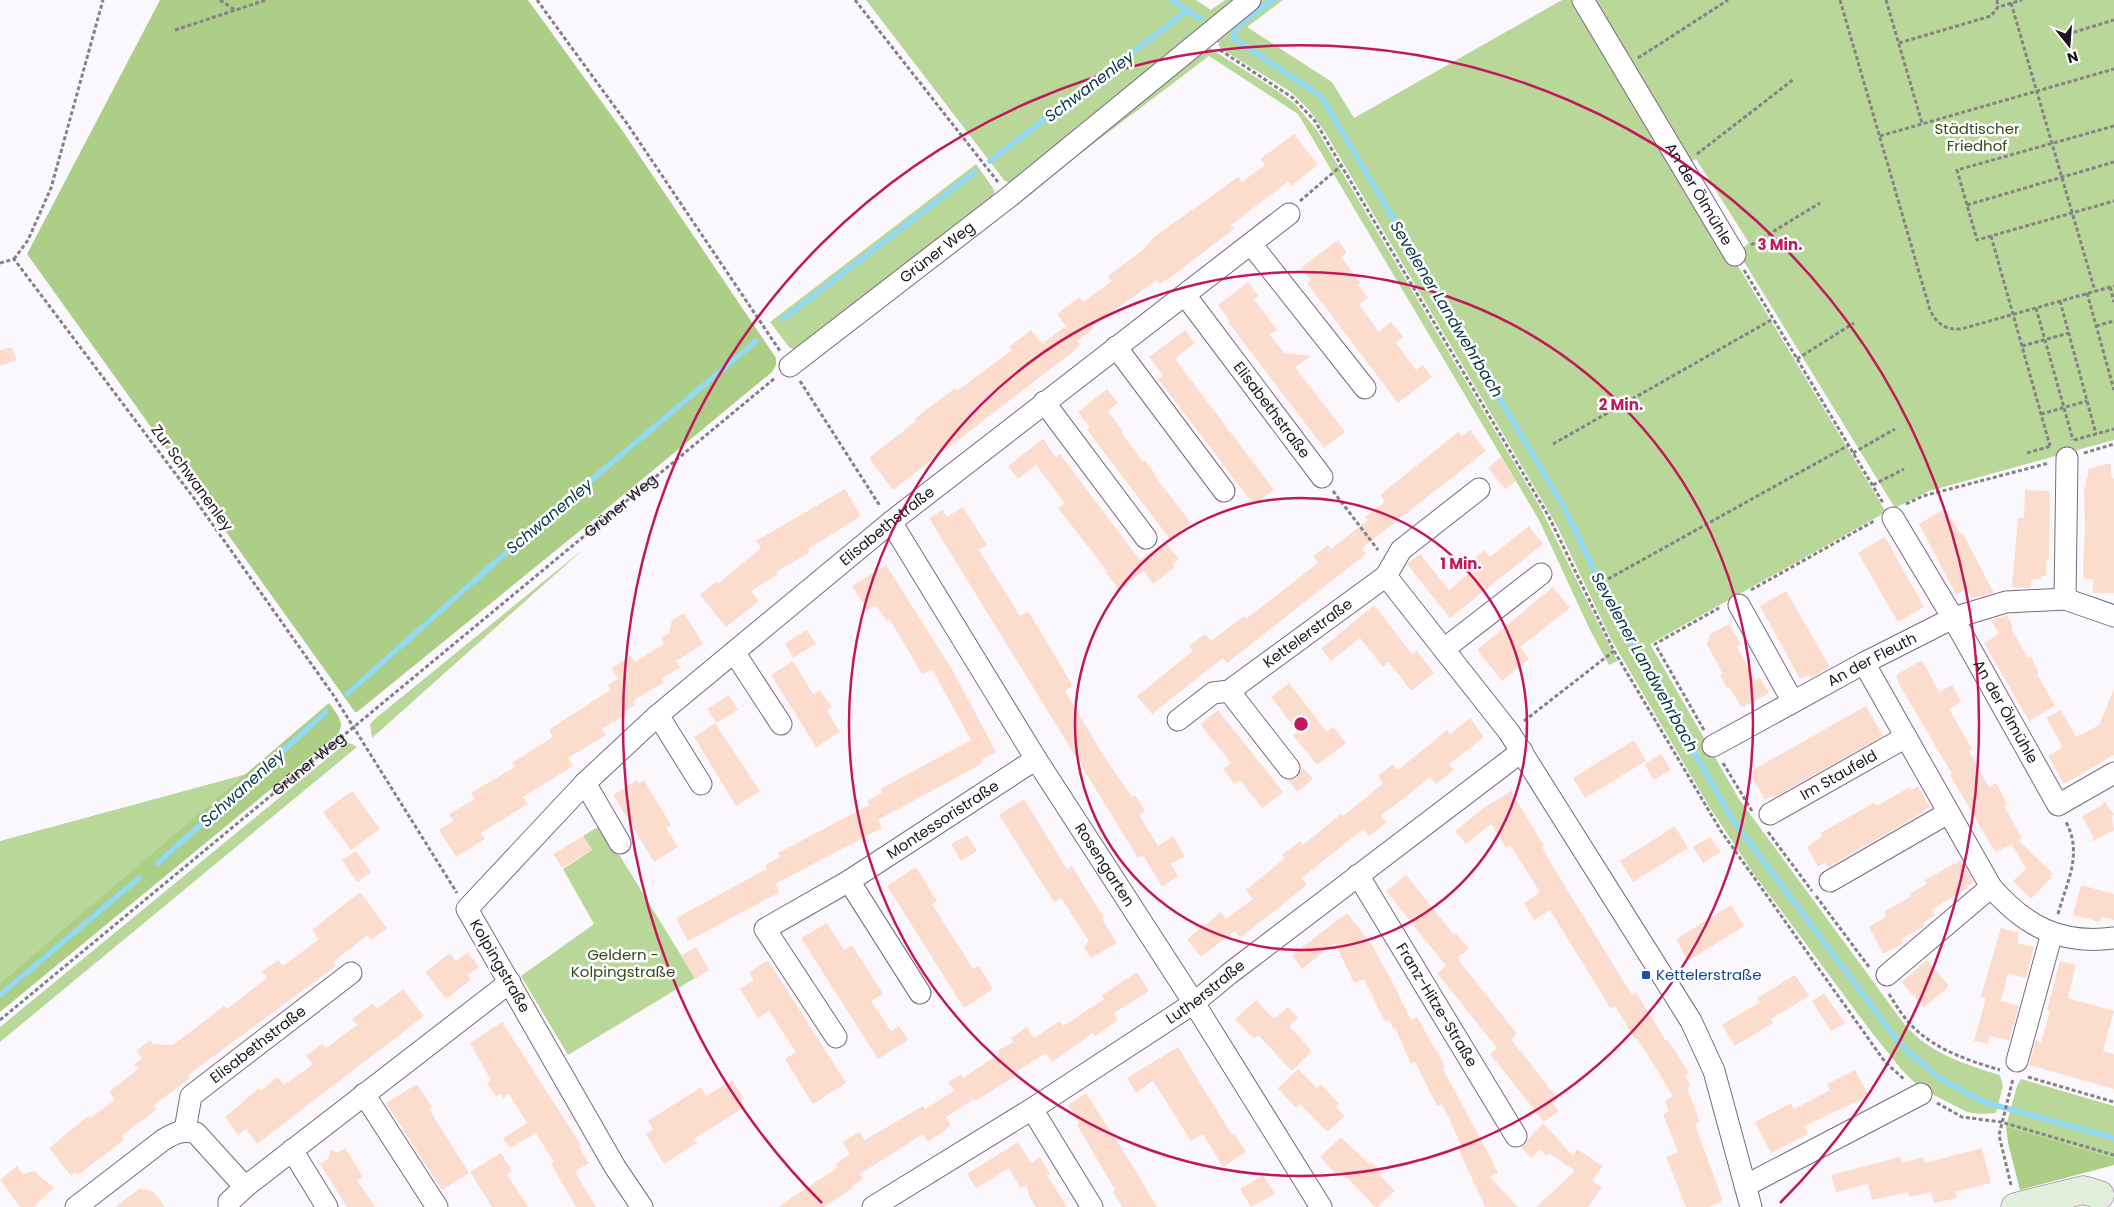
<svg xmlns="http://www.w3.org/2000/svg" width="2114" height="1207" font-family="Poppins,sans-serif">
	<rect width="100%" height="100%" fill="#fbf8fd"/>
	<path fill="#bad79a" d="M866,0H1196L1211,10L1225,0H1240L1009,183L1004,180Z
		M1258,0H1283L1247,27L1332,82L1354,118L1562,0H1578L1886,512L1650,644L1739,799L1905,1025C1931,1054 1964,1064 2000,1075L2003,1086L1996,1113L1980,1114L1967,1112L1932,1094L1914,1082L1901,1069L1869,1029L1754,874L1710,808L1611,639L1558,528L1539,495L1325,132L1309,110L1291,92L1220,48L1218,42L1213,39Z
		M1591,0H2114V440L1929,491L1895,508L1738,252L1749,243L1696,159L1689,163Z
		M1208,47L1276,90L1295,104L1317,130L1539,505L1617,661L1609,665L1590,630L1539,520L1298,114L1209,56L1031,191Z
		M976,164L993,188L995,196L795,350L789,347L770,322Z
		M586,547L372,738L370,724L376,718Z
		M346,743L352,744L357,747L0,1042V1027Z
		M247,774L0,983V841Z
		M601,825L695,978L568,1055L521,976L594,924L563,869L592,850L583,836Z
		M2021,1079L2114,1106V1158L2006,1126L2017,1086Z"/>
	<path fill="#acce87" d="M160,0H528L622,130L776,358V365L772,372L576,534L357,712H355L27,254Z
		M329,703C336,713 346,722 338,734L0,1012V983Z
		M2006,1126L2114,1158V1165L2020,1190L2008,1143Z"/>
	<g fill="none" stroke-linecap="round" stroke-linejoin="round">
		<path stroke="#92d9f5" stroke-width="5.5" d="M1172,0L1200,19
			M1272,0L1238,26L1235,31L1233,38L1321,96L1565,509L1617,618L1733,820L1900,1044L1939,1078L1984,1102L2114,1138
			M990,161L1188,10
			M783,319L975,172
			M347,694L519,541L756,341
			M158,863L326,712
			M0,995L139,878"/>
	</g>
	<path fill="#fcddcd" d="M1294,134L1318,165L1291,186L1288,182L1231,225L1234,229L1167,280L1166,279L1160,284L1157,280L1091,327L1093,329L1077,341L1080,345L1074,351L893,490L869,458L916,421L914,419L955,388L957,391L1012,350L1009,347L1031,330L1042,344L1066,326L1057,314L1079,297L1083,302L1112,281L1108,276L1144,249L1154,237L1238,177L1242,182L1265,165L1260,159Z
		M1338,240L1347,253L1341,257L1361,284L1358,285L1368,298L1359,305L1379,332L1391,322L1403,337L1396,343L1416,370L1423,365L1432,377L1398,403L1307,283L1311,280L1301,268Z
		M1248,282L1258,296L1254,299L1277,330L1270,335L1285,353L1311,356L1295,367L1345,432L1324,448L1228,322L1230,321L1218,305Z
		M1185,330L1195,343L1175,359L1274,490L1254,505L1158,379L1163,375L1149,357Z
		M12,347L17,360L0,366V350Z
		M1107,389L1118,403L1108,411L1123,431L1121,432L1143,462L1145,460L1155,474L1154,475L1191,523L1170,539L1087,430L1090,427L1078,412Z
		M1470,430L1486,451L1362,548L1366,554L1227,663L1223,658L1152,714L1137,696L1193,651L1189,646L1205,634L1211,641L1244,616L1246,619L1318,563L1313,556L1328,545L1331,549L1368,520L1365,517L1385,501L1380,495L1458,432L1462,436Z
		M1043,439L1056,457L1060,454L1140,560L1165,542L1179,559L1172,564L1175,567L1153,584L1144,571L1119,590L1105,572L1107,571L1058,508L1065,503L1036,465L1018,479L1008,466Z
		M1501,457L1516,481L1505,489L1488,468Z
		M2111,463V476L2114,479V593H2093V579H2084L2083,570L2085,528L2084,486L2086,487V477L2088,478V469Z
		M845,489L861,516L808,549L810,552L776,572L777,575L751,591L759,601L726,627L700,595L717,581L719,583L761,548L756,541Z
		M2025,490L2050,491L2049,559H2047L2046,576H2041V579H2031V588L2012,587L2018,518H2024Z
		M963,507L987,545L979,550L1020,616L1028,611L1073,686L1065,691L1105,758L1132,797L1135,795L1145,811L1139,815L1158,846L1173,836L1185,856L1171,864L1178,876L1162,887L1143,855L1138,858L929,518L942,510L947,517Z
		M1945,509L1960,533L1962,532L1994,593L1972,598L1966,589L1956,595L1919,524Z
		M1529,526L1543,544L1450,618L1407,564L1420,554L1449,590L1474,569L1469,563L1485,550L1490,557Z
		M1885,537L1924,607L1898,622L1858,553Z
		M886,565L953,671L996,752L981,760L983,763L878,820L882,828L775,884L780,892L688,941L676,918L767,869L765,865L780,857L778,853L869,805L867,801L882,793L880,789L971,740L932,669L922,674L890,620H886L876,605L867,610L852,586Z
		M1553,587L1570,608L1520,647L1529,659L1502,681L1477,650Z
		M1786,591L1830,667L1811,678L1809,674L1800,679L1760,606Z
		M1374,605L1412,654L1417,651L1434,673L1411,691L1389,662L1383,667L1360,638L1331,661L1321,649Z
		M684,613L703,644L676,661L680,668L661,679L664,682L633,701L635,705L624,711L626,715L602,729L606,735L568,758L573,766L523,797L528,804L481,833L485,839L456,857L439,830L453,821L449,814L475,799L471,793L515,767L512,763L553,737L549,730L610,690L608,685L618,679L611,668L631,656L635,662L664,644L661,638L669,633L672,620Z
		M2007,615L2013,627L2011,628L2028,659L2031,657L2039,673L2037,674L2055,706L2029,721L1984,643L1999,634L1991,620Z
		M1729,624L1741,644L1737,647L1744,660L1756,680L1760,678L1769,693L1742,708L1729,687L1727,688L1720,676L1722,674L1719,666L1707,645L1710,634Z
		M807,630L816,644L793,658L785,643Z
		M1922,660L1939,692L1952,685L1961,702L1949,709L1972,749L1969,751L1989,787L1996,783L2007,804L2004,806L2022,838L2018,840L2053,874L2049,876L2052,877L2031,899L2013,881L2026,869L2012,844L1996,852L1991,845L1950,775L1952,774L1899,684L1896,675Z
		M793,661L813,694L820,690L832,707L827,711L840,732L816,747L771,675Z
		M1289,683L1327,732L1333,727L1346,743L1317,765L1293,735L1298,732L1271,697Z
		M2114,689V755L2064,784L2048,756L2063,747L2046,718L2061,710L2076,737L2099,725Z
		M729,695L738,710L716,723L707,709Z
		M1866,706L1883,736L1773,798L1772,796L1765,800L1749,772Z
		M1218,710L1283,792L1262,808L1240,780L1234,784L1223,769L1231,763L1200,724Z
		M1470,718L1484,737L1449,764L1454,770L1436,784L1430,777L1402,800L1381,815L1387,822L1369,836L1363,829L1302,878L1307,885L1240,938L1235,931L1201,957L1187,939L1221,912L1226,919L1253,899L1246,890L1285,858L1282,855L1300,841L1303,845L1341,814L1343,816L1367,797L1383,783L1378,776L1393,764L1398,770L1447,730L1450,734Z
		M715,723L760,791L736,806L694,737Z
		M1634,740L1646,761L1585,798L1573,778Z
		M1661,754L1671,770L1654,780L1644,764Z
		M1303,767L1313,779L1297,792L1288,780L1297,778Z
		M637,780L639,783L644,780L671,825L666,828L678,847L654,862L613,795Z
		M1918,786L1930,807L1923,811L1924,812L1828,867L1825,862L1818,867L1807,847L1822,836L1820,833L1874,803L1876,806L1910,787L1911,790Z
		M352,791L380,829L351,850L323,812Z
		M1511,791L1544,846L1542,847L1555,870L1632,995L1636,992L1666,1041L1668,1040L1689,1073L1685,1076L1691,1086L1687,1088L1700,1122L1695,1124L1721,1196V1202L1709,1207H1686L1666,1157L1678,1152L1663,1114L1669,1111L1665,1101L1673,1096L1637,1038L1635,1039L1615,1006L1611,1009L1550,910L1534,920L1524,903L1540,892L1510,845L1506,848L1491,824L1466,844L1455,831L1485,807Z
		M1024,799L1067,869L1072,866L1104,918L1102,919L1117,943L1091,958L1084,947L1089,941L1061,898L1054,902L999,815Z
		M2104,801L2114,814L2112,817L2114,830L2092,842L2094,835L2093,836L2082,816L2102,805Z
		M1675,826L1688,848L1633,882L1620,861Z
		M967,835L977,851L961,861L951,844Z
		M583,836L592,850L562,868L553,854Z
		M1710,837L1721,852L1703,863L1693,847Z
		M356,851L371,872L357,882L342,860Z
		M1961,860L1974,882L1967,886L1968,888L1932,909L1935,915L1924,922L1923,927L1901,939L1903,943L1883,954L1869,927L1886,917L1884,912L1910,897L1911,893L1927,884L1925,880Z
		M916,867L937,901L932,904L973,969L979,966L993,989L964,1008L887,886Z
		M1406,875L1454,935L1456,933L1469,949L1457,958L1517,1034L1511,1039L1558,1099L1553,1103L1559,1111L1544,1122L1490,1054L1497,1048L1437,973L1446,966L1386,891Z
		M2081,885L2114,894V920L2102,917L2100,922L2073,915Z
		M360,892L387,928L371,940L368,935L333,962L336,966L188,1075L190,1078L154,1105L157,1109L121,1136L124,1140L78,1175L75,1172L71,1176L49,1148L88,1116L90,1118L115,1100L109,1092L138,1069L134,1065L142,1058L136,1051L150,1040L153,1044L173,1045L224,1006L227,1009L267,978L262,971L278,960L283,966L319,939L312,930Z
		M1731,905L1744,926L1688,961L1676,939Z
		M1347,913L1372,945L1395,987L1411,1020L1417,1017L1436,1051L1437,1050L1445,1067L1443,1069L1493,1162L1498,1173L1490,1177L1518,1207H1485L1458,1148L1462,1147L1446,1112L1441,1104L1437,1106L1415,1062L1411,1064L1395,1028L1393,1029L1389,1020L1385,1022L1364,979L1354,983L1335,943L1302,969L1292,955Z
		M827,923L844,950L852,945L883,994L871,1001L891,1031L899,1026L908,1040L878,1059L801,938Z
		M2001,928L2019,933L2017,943L2034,947L2026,978L2008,973L2001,1001L2019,1006L2009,1041L1990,1036L1988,1044L1974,1041L1986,998L1981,996Z
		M696,947L709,970L695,979L681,956Z
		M468,952L479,967L468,975L471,980L446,999L425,972L450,953L456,961Z
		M768,960L846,1083L813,1104L785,1059L796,1052L769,1011L758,1018L740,989L754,980L749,972Z
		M1927,960L1949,986L1924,1008L1901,982Z
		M2060,961L2076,965L2068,998L2114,1011L2103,1051L2114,1054V1089L2029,1065L2036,1040L2041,1042L2050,1011L2047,1010Z
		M1137,972L1149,991L1114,1013L1118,1020L1095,1036L1093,1033L1052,1062L1046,1053L1014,1073L1016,1076L975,1101L974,1099L946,1117L951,1126L928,1142L923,1134L860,1174L863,1179L852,1186L853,1188L824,1207H778L837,1168L835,1164L850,1154L843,1142L859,1132L865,1140L923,1106L925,1109L954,1091L948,1082L961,1074L963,1078L999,1054L997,1051L1013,1042L1011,1038L1027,1027L1034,1038L1060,1021L1063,1026L1104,999L1102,995Z
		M1795,975L1809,996L1771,1019L1773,1023L1735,1046L1722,1025L1760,1002L1757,998Z
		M403,989L424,1016L257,1144L246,1129L238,1135L225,1117L259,1088L260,1091L278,1077L284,1085L313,1064L306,1056L322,1044L326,1048L357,1025L352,1019L373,1003L377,1009Z
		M1824,993L1845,1023L1831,1031L1812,1001Z
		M1256,1000L1274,1019L1288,1007L1298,1018L1289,1026L1312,1051L1292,1071L1258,1035L1254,1039L1235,1019Z
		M502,1022L581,1145L579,1147L589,1163L575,1172L596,1207H576L551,1164L554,1162L536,1133L510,1148L503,1138L527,1123L509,1094L503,1098L501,1094L496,1096L487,1083L491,1080L470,1043Z
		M1178,1047L1232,1135L1234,1133L1246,1152L1223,1167L1203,1134L1191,1141L1153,1081L1136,1093L1127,1078Z
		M1298,1069L1317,1088L1321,1084L1339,1104L1336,1107L1345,1116L1327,1132L1300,1104L1296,1108L1278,1088Z
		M1855,1070L1869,1096L1804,1126L1808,1134L1771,1153L1755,1122L1791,1103L1794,1109L1813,1099L1830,1090L1827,1084Z
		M732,1080L744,1098L741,1100L745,1107L694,1139L697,1143L664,1164L646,1134L653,1129L648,1121L701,1087L706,1096Z
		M417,1084L432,1107L429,1109L469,1173L442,1190L386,1103Z
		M1086,1093L1134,1168L1157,1207H1122L1113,1192L1115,1190L1077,1125L1079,1124L1068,1105Z
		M1543,1123L1573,1156L1577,1149L1603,1166L1592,1181L1602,1187L1588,1207H1536L1575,1171L1549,1153L1546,1156L1540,1149L1531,1158L1521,1147Z
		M1341,1137L1369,1164L1371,1162L1382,1173L1380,1175L1395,1191L1377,1207H1375L1343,1173L1339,1177L1320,1157Z
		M1018,1142L1031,1163L1040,1157L1050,1174L1047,1175L1067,1207H1036L1030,1198L1026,1185L1020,1188L1009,1168L976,1188L967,1174Z
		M345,1148L363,1177L357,1180L375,1207H347L320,1164L329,1158L330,1150L338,1152Z
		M1982,1148L1991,1183L1955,1192L1957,1198L1934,1203L1931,1192L1909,1197L1908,1192L1872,1200L1868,1184L1836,1192L1831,1175L1900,1157L1902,1163L1923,1157L1925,1163Z
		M501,1153L512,1171L507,1175L528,1207H492L470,1172Z
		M17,1166L23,1174L34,1171L54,1188L33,1207H20L0,1180Z
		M1263,1175L1275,1194L1251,1207L1240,1189Z
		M139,1189L153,1191L165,1207H115Z"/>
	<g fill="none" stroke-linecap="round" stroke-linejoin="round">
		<g stroke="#786a80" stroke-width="23">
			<g id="street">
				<path id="s2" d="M1583,0L1735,255"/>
				<path d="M1251,244L1365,388"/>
				<path id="s3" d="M1185,295L1322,477"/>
				<path d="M1116,347L1224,491"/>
				<path id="s4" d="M790,366L1009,197L1250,0"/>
				<path d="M1044,402L1146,538"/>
				<path id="s5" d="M1893,518L1953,618L2058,805L2114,773"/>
				<path id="s6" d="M891,522L1036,759L1194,1003L1321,1207"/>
				<path d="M1386,576L1401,550L1479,489"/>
				<path d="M2065,599L2067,458"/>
				<path d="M1739,605L1793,702"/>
				<path d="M1444,649L1541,574"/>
				<path d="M734,652L781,724"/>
				<path d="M1864,663L1991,887C2025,926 2060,945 2114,938"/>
				<path d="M1229,691L1289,768"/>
				<path d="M658,715L701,784"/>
				<path id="s7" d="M1178,720L1213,693L1229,691L1386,576L1509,732L1691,1021L1714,1071L1751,1207"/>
				<path id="s8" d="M1713,746L1864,663L1953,618L2006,602L2065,599L2114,616"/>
				<path d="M585,783L620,843"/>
				<path id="s9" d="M1770,814L1906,737"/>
				<path id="s10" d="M1358,875L1516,1136"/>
				<path d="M849,881L920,993"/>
				<path d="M1830,881L1948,813"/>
				<path d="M1887,975L1991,887"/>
				<path id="s11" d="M836,1037L765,929L849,881L1036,759"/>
				<path d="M2017,1061L2052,933"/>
				<path d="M364,1094L437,1207"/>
				<path d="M1032,1109L1092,1207"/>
				<path id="s12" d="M185,1130L191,1096L351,973"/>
				<path d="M292,1150L327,1207"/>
				<path d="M1745,1186L1921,1094"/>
				<path d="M76,1207L163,1140C175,1133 182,1129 196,1133L245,1187L510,982"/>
				<path d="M229,1207V1202L245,1187"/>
				<path id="s13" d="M642,1207L615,1167L467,909L585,783L658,715L891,522L1289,214"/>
				<path id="s14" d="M873,1207L1032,1109L1194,1003L1229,974L1522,751"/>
			</g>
		</g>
		<g stroke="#786a80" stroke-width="29">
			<path id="secondary" d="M2015,1207L2083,1190L2100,1195"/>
		</g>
		<g stroke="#858187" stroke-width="3" stroke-dasharray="4 2.5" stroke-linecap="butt">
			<path d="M220,0L235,10"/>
			<path d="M537,0L628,125L780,351"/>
			<path d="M855,0L998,182"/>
			<path d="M1840,0L1930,310C1937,324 1945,330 1961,329L2114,286"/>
			<path d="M1886,0L1922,123"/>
			<path d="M1997,0L1998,7"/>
			<path d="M2011,3L2095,291"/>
			<path d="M175,30L266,0"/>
			<path d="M2061,36L2114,20"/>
			<path d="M1899,43L1991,16L1998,7L2022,0"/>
			<path d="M1220,50L1293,98L1315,121L1549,517L1614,651L1721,831L1885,1062L1905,1080"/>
			<path d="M1638,58L1728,0"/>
			<path d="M2114,126L1957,170L1977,240L2114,201"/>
			<path d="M1880,136L2114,69"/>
			<path d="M1697,154L1794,79"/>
			<path d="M1300,201L1342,165"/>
			<path d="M1967,205L2114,162"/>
			<path d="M1991,236L2050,446"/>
			<path d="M1751,245L1820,203"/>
			<path d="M14,259L28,240L51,188L103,0"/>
			<path d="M0,263L14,259L196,501L334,696L457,893"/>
			<path d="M1744,270L1883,503"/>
			<path d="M2110,287L2114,302"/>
			<path d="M2087,293L2114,390"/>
			<path d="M2060,301L2096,434"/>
			<path d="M2036,308L2073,440"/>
			<path d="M2096,326L2114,321"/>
			<path d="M2022,346L2069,333"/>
			<path d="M1797,359L1854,323"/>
			<path d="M800,381L880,506"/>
			<path d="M2041,414L2087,401"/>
			<path d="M2074,440L2114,429"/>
			<path d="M1553,444L1773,319"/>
			<path d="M1853,453L1895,429"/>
			<path d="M2027,453L2051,446"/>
			<path d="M2084,453L2114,444"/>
			<path d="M1873,485L1904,469"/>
			<path d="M1333,491L1378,550"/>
			<path d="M1906,504L1923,496L2049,463"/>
			<path d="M1608,579L1849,445"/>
			<path d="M1751,590L1874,521"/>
			<path d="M1524,721L1614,651"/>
			<path d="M1704,730L1655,644L1719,608"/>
			<path d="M1723,763L1752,811"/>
			<path d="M1768,832L1812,891"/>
			<path d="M1816,896L1869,967"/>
			<path d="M2058,914C2067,881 2083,854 2066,822"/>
			<path d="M1889,994C1896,1005 1903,1017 1912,1026C1936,1050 1967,1060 2000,1070"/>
			<path id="s1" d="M0,1020L775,378"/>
			<path d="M2028,1077L2114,1102"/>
			<path d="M1937,1103L1962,1117L2001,1122L2114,1155"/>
			<path d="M2011,1185L1999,1135L2013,1079"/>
		</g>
		<use href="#street" stroke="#fff" stroke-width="21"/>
		<use href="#secondary" stroke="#e3efdd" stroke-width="28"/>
	</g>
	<g fill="none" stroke="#c2185b" stroke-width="2.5">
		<circle cx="1301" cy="724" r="226"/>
		<circle cx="1301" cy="724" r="452"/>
		<path d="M822 1203A678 678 0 1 1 1780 1203"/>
	</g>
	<rect fill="#1a4fb4" stroke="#fff" stroke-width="2" x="1641" y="970" width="10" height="10" rx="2.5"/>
	<g text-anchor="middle" stroke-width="5" stroke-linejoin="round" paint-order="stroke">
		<g font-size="15" fill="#344917" stroke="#fff">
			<text x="1977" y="134">Städtischer<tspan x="1977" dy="17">Friedhof</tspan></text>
			<text x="623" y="960">Geldern -<tspan x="623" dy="17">Kolpingstraße</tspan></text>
		</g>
		<g font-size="15" fill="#1d1820" stroke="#fff">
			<text dy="5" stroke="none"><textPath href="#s2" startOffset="226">An der Ölmühle</textPath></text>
			<text dy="5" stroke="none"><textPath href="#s4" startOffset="186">Grüner Weg</textPath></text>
			<text dy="5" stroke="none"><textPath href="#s3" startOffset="144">Elisabethstraße</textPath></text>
			<text transform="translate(192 478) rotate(54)" y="5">Zur Schwanenley</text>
			<text dy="5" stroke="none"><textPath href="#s1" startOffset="806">Grüner Weg</textPath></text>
			<text dy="5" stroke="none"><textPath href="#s13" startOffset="915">Elisabethstraße</textPath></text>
			<text dy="5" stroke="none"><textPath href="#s7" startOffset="158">Kettelerstraße</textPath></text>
			<text dy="5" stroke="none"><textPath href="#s8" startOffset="181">An der Fleuth</textPath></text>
			<text dy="5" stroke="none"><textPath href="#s5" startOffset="224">An der Ölmühle</textPath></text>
			<text dy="5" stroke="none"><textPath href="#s1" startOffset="401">Grüner Weg</textPath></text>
			<text dy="5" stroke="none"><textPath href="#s9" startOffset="79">Im Staufeld</textPath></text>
			<text dy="5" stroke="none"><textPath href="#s11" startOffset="338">Montessoristraße</textPath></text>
			<text dy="5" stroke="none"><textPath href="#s6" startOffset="404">Rosengarten</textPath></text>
			<text transform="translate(500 966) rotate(60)" y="5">Kolpingstraße</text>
			<text dy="5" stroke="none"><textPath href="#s14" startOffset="396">Lutherstraße</textPath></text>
			<text dy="5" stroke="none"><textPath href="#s10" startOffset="152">Franz-Hitze-Straße</textPath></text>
			<text dy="5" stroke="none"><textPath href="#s12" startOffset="119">Elisabethstraße</textPath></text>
		</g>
		<g font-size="15" fill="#164399" stroke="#fff" text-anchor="start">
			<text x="1656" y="980">Kettelerstraße</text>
		</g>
		<g font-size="16" font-style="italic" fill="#093544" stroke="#fff">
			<text transform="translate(1089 86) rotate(-37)" y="6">Schwanenley</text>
			<text transform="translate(1447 309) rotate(59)" y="6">Sevelener Landwehrbach</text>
			<text transform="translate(549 516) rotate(-40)" y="6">Schwanenley</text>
			<text transform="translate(1645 662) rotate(61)" y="6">Sevelener Landwehrbach</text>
			<text transform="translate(242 788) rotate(-42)" y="6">Schwanenley</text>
		</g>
	</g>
	<circle cx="1301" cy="724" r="8" fill="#c2185b" stroke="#fff" stroke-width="2.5"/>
	<g font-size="15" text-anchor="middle" font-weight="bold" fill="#c2185b" stroke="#fff" stroke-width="5" stroke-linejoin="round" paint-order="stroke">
		<text x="1780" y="250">3 Min.</text>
		<text x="1621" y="410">2 Min.</text>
		<text x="1461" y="569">1 Min.</text>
	</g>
	<g transform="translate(2069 45) rotate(163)" stroke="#ffffff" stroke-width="4" paint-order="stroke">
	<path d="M0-4L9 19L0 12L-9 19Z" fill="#1d1820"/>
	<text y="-8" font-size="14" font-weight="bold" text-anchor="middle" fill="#1d1820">N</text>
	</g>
</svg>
